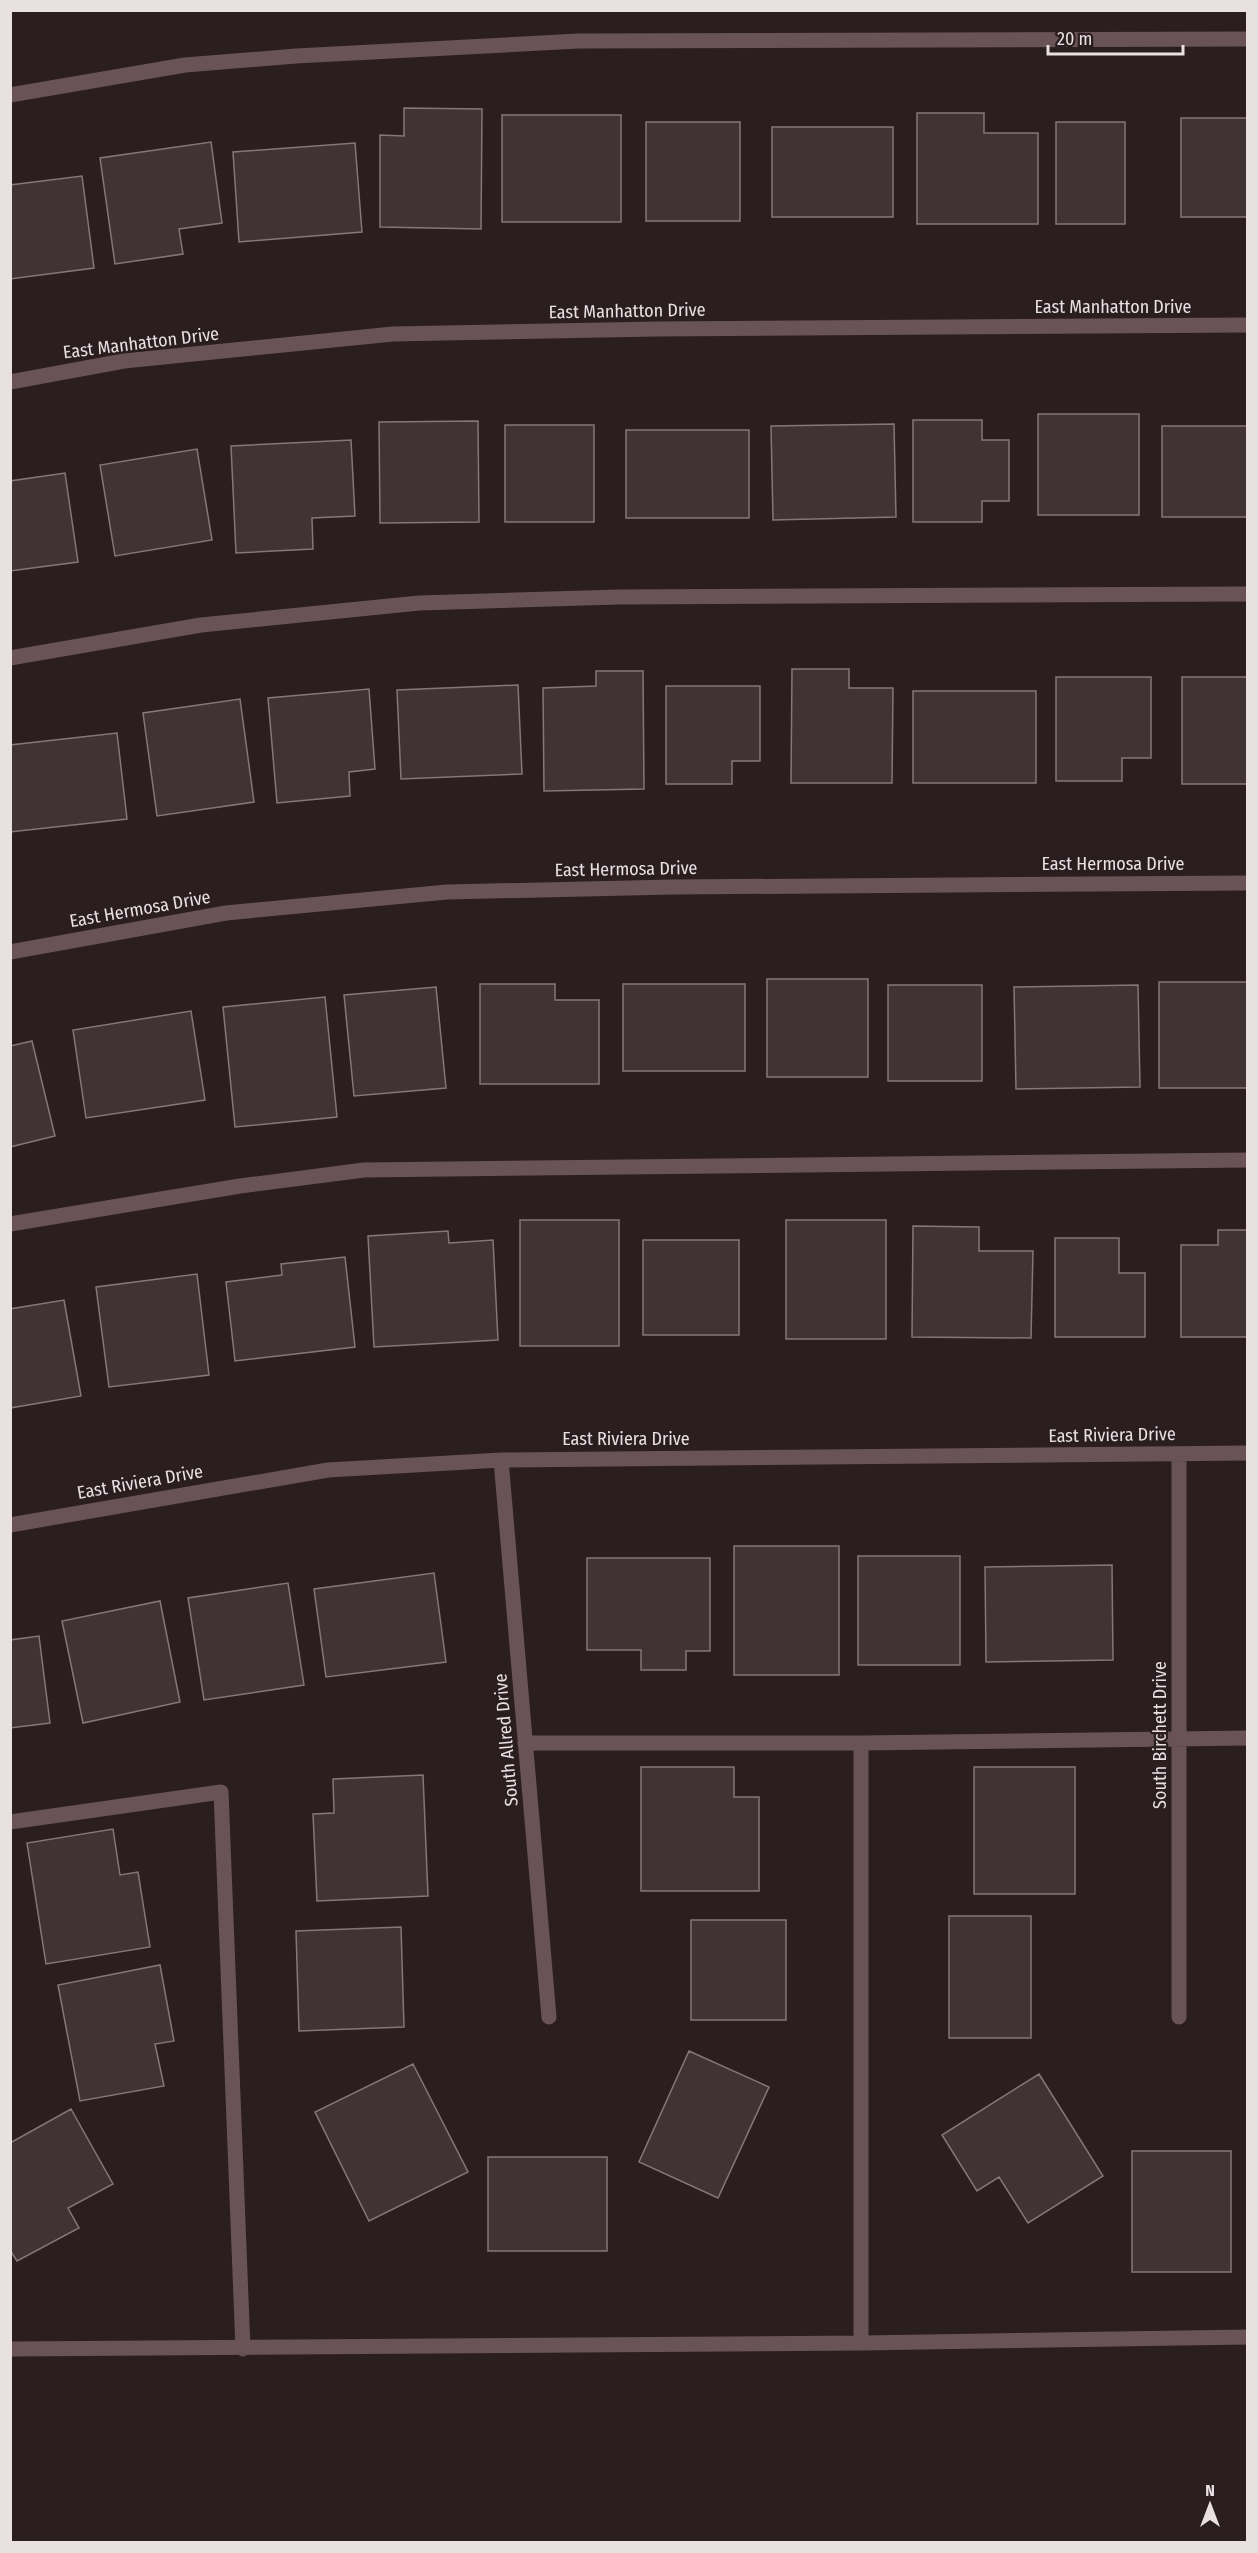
<svg xmlns="http://www.w3.org/2000/svg" width="1258" height="2553" font-family="'Fira Sans Condensed',sans-serif">
	<rect width="100%" height="100%" fill="#2a1e21"/>
	<path fill="#403336" stroke="#86767a" stroke-width="1.5" d="M404,108L482,109L481,229L380,227V135L404,136Z
		M917,113H984V133H1038V224H917Z
		M502,115H621V222H502Z
		M1181,118H1248V217H1181Z
		M646,122H740V221H646Z
		M1056,122H1125V224H1056Z
		M772,127H893V217H772Z
		M211,142L222,223L179,229L183,254L115,264L100,158Z
		M355,143L362,232L239,242L233,152Z
		M82,176L94,268L10,279V185Z
		M1038,414H1139V515H1038Z
		M913,420H982V440H1009V501H982V522H913Z
		M478,421L479,522L380,523L379,422Z
		M894,424L896,517L773,520L771,426Z
		M505,425H594V522H505Z
		M1162,426H1248V517H1162Z
		M626,430H749V518H626Z
		M351,440L355,516L312,518L313,549L236,553L231,446Z
		M197,449L212,540L115,556L100,465Z
		M65,473L78,562L10,571V481Z
		M792,669H849V688H893L892,783H791Z
		M596,671H643L644,789L544,791L543,688L596,686Z
		M1056,677H1151V758H1122V781H1056Z
		M1182,677H1248V784H1182Z
		M518,685L522,774L401,779L397,690Z
		M666,686H760V761H732V784H666Z
		M369,689L375,769L349,772L350,796L277,803L268,698Z
		M913,691H1036V783H913Z
		M240,699L254,802L157,816L143,713Z
		M117,733L127,819L10,832V745Z
		M767,979H868V1077H767Z
		M1159,982H1248V1088H1159Z
		M480,984H555V1000H599V1084H480Z
		M623,984H745V1071H623Z
		M888,985H982V1081H888Z
		M1138,985L1140,1087L1016,1089L1014,987Z
		M436,987L446,1088L354,1096L344,995Z
		M325,997L337,1117L235,1127L223,1007Z
		M191,1011L205,1100L86,1118L73,1030Z
		M32,1041L55,1136L10,1147V1046Z
		M520,1220H619V1346H520Z
		M786,1220H886V1339H786Z
		M913,1226L979,1227V1251H1033L1031,1338L912,1337Z
		M1218,1230H1248V1337H1181V1245H1218Z
		M448,1231L449,1243L493,1240L498,1340L374,1347L368,1236Z
		M1055,1238H1119V1273H1145V1337H1055Z
		M643,1240H739V1335H643Z
		M345,1257L355,1347L235,1361L226,1282L282,1275L281,1264Z
		M197,1274L209,1375L109,1387L96,1287Z
		M64,1300L81,1396L10,1408V1309Z
		M734,1546H839V1675H734Z
		M858,1556H960V1665H858Z
		M587,1558H710V1651H686V1670H641V1650H587Z
		M1112,1565L1113,1660L986,1662L985,1567Z
		M434,1573L446,1662L326,1677L314,1589Z
		M288,1583L304,1685L204,1700L188,1598Z
		M160,1601L180,1702L83,1723L62,1621Z
		M39,1636L50,1723L10,1728V1640Z
		M641,1767H734V1797H759V1891H641Z
		M974,1767H1075V1894H974Z
		M423,1775L428,1896L317,1901L313,1814L334,1813L333,1779Z
		M113,1829L120,1875L138,1872L150,1947L46,1964L27,1843Z
		M949,1916H1031V2038H949Z
		M691,1920H786V2020H691Z
		M401,1927L404,2027L299,2031L296,1931Z
		M160,1965L174,2041L155,2044L164,2086L80,2101L58,1985Z
		M689,2051L769,2087L718,2198L639,2162Z
		M413,2064L468,2172L369,2221L315,2112Z
		M1039,2074L1103,2176L1028,2223L999,2177L977,2191L942,2135Z
		M71,2109L113,2184L68,2208L79,2228L17,2261L10,2250V2143Z
		M1132,2151H1231V2272H1132Z
		M488,2157H607V2251H488Z"/>
	<g fill="none" stroke-linecap="round" stroke-linejoin="round">
		<path stroke="#695359" stroke-width="15" d="M10,95L185,65L296,56L579,41L1248,39
			M10,382L124,361L393,334L657,329L1248,325
			M10,658L201,625L419,603L618,597L1248,594
			M10,952L226,913L447,892L673,887L1248,883
			M10,1224L240,1186L364,1170L1248,1160
			M1179,1454V2017
			M501,1460L549,2017
			M10,1525L328,1470L501,1460L1248,1453
			M525,1743H861L1248,1738
			M861,1743V2343
			M10,1822L221,1792L243,2349
			M10,2349L861,2343L1248,2337"/>
	</g>
	<g text-anchor="middle" stroke-width="4.5" stroke-linejoin="round" paint-order="stroke">
		<g font-size="18" fill="#e9e0e2" stroke="#2a1e21">
			<text x="1113" y="313">East Manhatton Drive</text>
			<text transform="translate(627 311) rotate(-1)" y="6">East Manhatton Drive</text>
			<text transform="translate(141 343) rotate(-7)" y="6">East Manhatton Drive</text>
			<text x="1113" y="870">East Hermosa Drive</text>
			<text transform="translate(626 869) rotate(-1)" y="6">East Hermosa Drive</text>
			<text transform="translate(140 909) rotate(-10)" y="6">East Hermosa Drive</text>
			<text transform="translate(1112 1435) rotate(-1)" y="6">East Riviera Drive</text>
			<text x="626" y="1445">East Riviera Drive</text>
			<text transform="translate(140 1482) rotate(-10)" y="6">East Riviera Drive</text>
			<text transform="translate(1160 1735) rotate(-90)" y="6">South Birchett Drive</text>
			<text transform="translate(506 1740) rotate(-95)" y="6">South Allred Drive</text>
		</g>
	</g>
	<rect width="1258" height="2553" fill="none" stroke="#e9e0e2" stroke-width="24"/>
	<g transform="translate(1210 2505)" stroke="#2a1e21" stroke-width="4.5" paint-order="stroke">
	<path d="M0-4.5L10 22L0 15L-10 22Z" fill="#e9e0e2"/>
	<text y="-9" font-size="16" font-weight="bold" text-anchor="middle" fill="#e9e0e2">N</text>
	</g>
	<path d="M1048 45v9h135v-9" fill="none" stroke="#e9e0e2" stroke-width="3"/>
	<text x="1057" y="45" font-size="18" fill="#e9e0e2" stroke="#2a1e21" stroke-width="4.5" paint-order="stroke">20 m</text>
</svg>
